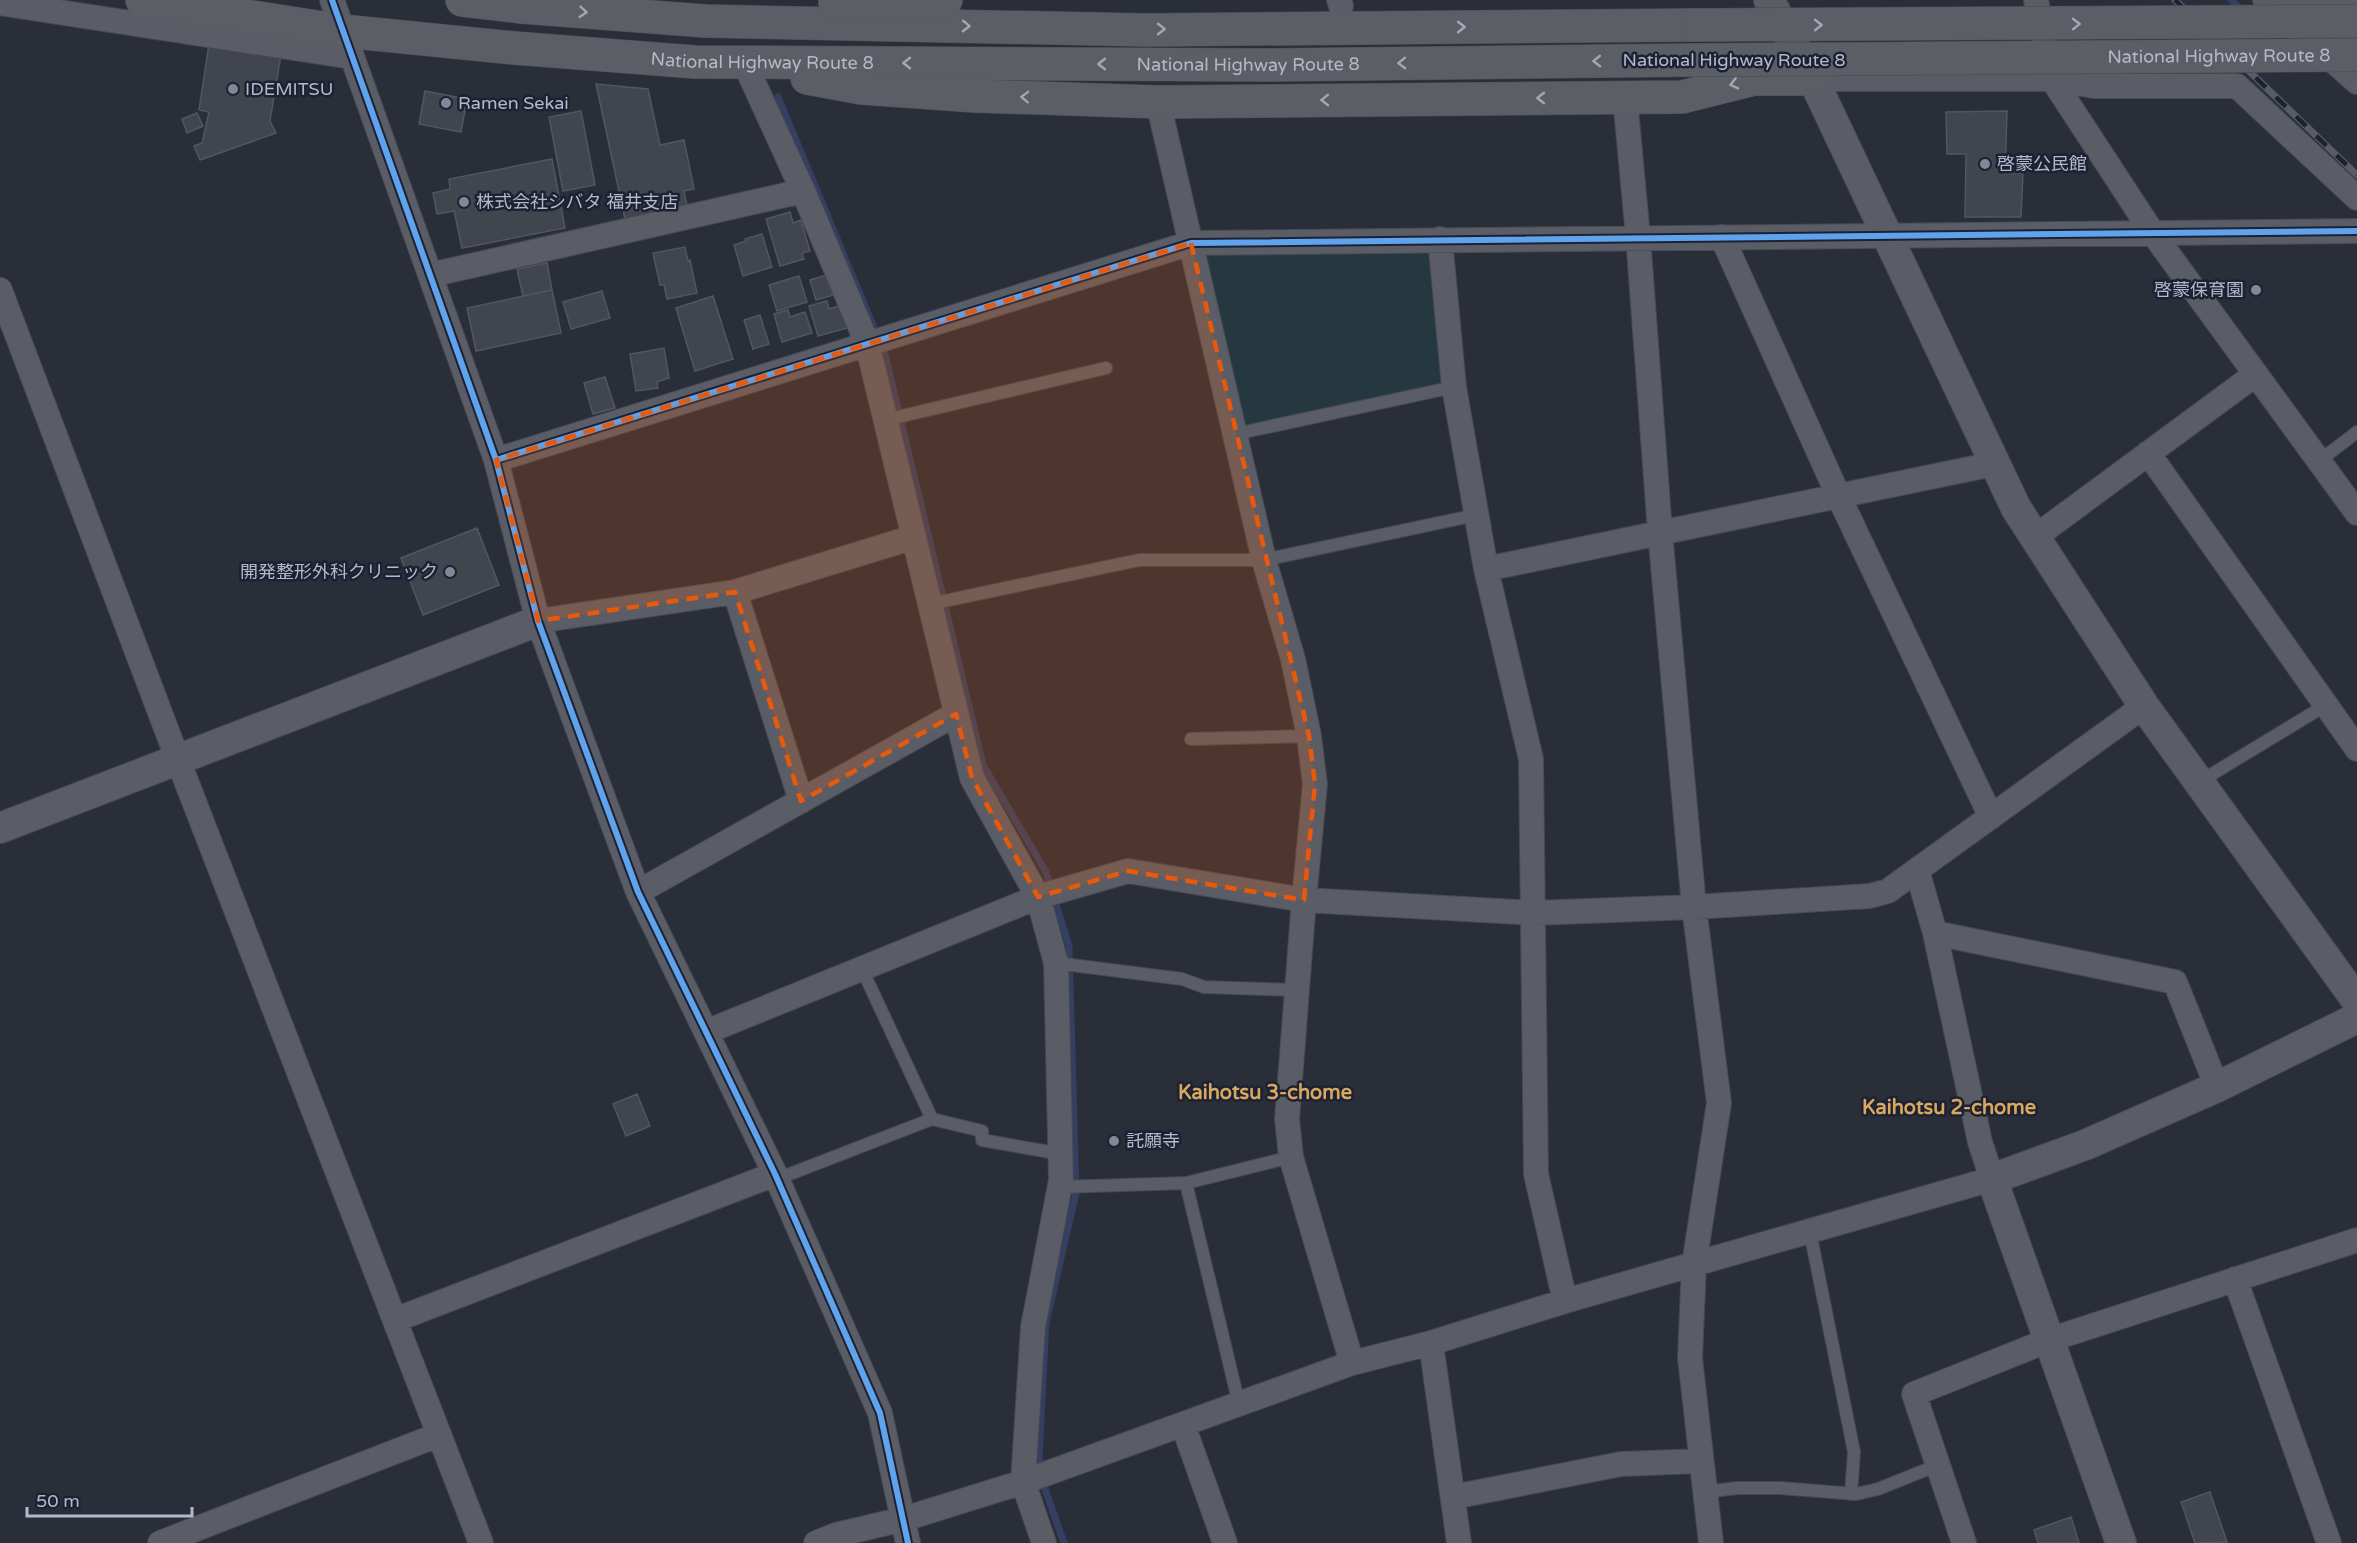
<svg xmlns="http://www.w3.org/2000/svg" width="2357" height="1543" font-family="'Varela Round','Noto Sans JP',sans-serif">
	<rect width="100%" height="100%" fill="#292e39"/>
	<path fill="#26383f" d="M1431,239L1454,387L1234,429L1193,250Z"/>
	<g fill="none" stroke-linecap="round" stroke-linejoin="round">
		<path stroke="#343f61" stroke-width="7" d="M2231,0L2242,10
			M778,97L885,354L983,765L1046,872L1069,946L1076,1193L1046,1323L1039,1456L1044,1486L1064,1543"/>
	</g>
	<path fill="#41454e" stroke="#515660" stroke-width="1.5" d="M209,44L281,55L270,121L276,133L200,160L194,146L202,143L209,112L199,110Z
		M596,84L648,89L660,145L684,140L694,189L684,191L687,206L625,219Z
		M425,91L467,99L461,132L419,124Z
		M581,111L595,185L563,191L549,117Z
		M2007,111L2005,174L2023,173L2021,217H1965L1966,154H1947L1946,112Z
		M197,113L203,126L187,133L182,119Z
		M552,159L565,228L462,248L454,211L437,214L433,193L450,189L449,179Z
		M790,212L793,223L801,220L810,251L802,253L804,259L780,266L766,219Z
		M762,234L772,267L743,276L734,245L746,241L745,239Z
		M685,247L688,261L690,260L697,293L667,299L664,285H660L653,253Z
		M547,263L552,290L523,296L517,269Z
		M827,275L833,295L816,300L810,280Z
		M799,276L807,302L777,311L769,285Z
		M552,290L561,333L476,351L467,308Z
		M602,291L610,318L571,329L563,302Z
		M713,296L733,359L695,371L676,308Z
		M827,301L829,309L841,305L847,328L818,336L809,306Z
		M788,310L790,317L805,312L812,333L782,342L774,314Z
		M760,315L769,344L753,349L744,320Z
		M664,348L669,378L657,382L658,388L636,391L630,354Z
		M605,377L615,408L593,414L584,383Z
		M477,528L499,585L423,615L401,558Z
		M637,1094L650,1126L626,1136L613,1104Z
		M2210,1492L2227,1542L2195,1543L2181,1502Z
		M2071,1517L2079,1543H2038L2034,1530Z"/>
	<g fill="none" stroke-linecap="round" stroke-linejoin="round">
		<g stroke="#464952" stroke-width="14">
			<path id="service" d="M885,420L1106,368
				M1235,434L1454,387
				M2319,461L2357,432
				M930,604L1139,560H1264L1476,515
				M1191,739L1309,736
				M2199,782L2326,705
				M1056,963L1182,979L1204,987L1297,990
				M862,969L932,1119
				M777,1179L932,1119L982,1131V1140L1061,1154
				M1186,1183L1239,1404
				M1060,1187L1186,1183L1291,1157
				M1810,1232L1854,1452L1851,1494
				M1705,1492L1737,1488H1780L1856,1494L1878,1489L1938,1465"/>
		</g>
		<g stroke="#464952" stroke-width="26">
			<path id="minor" d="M332,0L496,460L538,621L638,892L775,1174L880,1413L908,1543
				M1339,0L1341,6
				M2036,0L2052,79L2152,232L2357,513
				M2265,0L2357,82
				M0,3L352,57
				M2268,3L2357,0
				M744,62L803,191L867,343L972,778L1038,897L1056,963L1061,1180L1033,1327L1023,1482L1044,1543
				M1813,79H2052L2094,86H2237L2357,198
				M1625,98L1638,237L1660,532L1694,907L1719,1103L1694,1265L1690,1358L1711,1543
				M1158,102L1264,560L1293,659L1309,736L1315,784L1304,900L1287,1119L1291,1157L1352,1363
				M1722,237L1838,495L1991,817
				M1440,239L1454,387L1486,569L1531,759L1536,1174L1565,1301
				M430,275L803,191
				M0,290L178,760L481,1543
				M2148,453L2357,749
				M496,460L1191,243L2357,231
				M2035,537L2256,374
				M1486,569L1993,464
				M735,592L801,801
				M538,621L735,592L914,537
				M638,892L956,714
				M1935,933L2175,982L2217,1087
				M706,1032L1038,897L1128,871L1304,900L1533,913L1694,907L1870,896L1888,891L1917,870L2144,706
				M2235,1279L2329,1543
				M395,1320L775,1174
				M1431,1343L1459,1543
				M1183,1425L1225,1543
				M1453,1497L1621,1464L1701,1461
				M160,1543L438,1435
				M816,1543L836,1535L904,1519L1023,1482L1352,1363L1431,1343L1565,1301L1992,1179L1980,1142L1935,933L1917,870
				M1964,1543L1914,1394L2049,1340L2357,1240"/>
		</g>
		<g stroke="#464952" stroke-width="32">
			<path id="tertiary" d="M1769,0L1813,79L2016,508L2144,706L2357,1001
				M0,828L538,621
				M2121,1543L1992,1179L2085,1145L2217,1087L2357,1018"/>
		</g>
		<g stroke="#464a54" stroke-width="34">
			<g id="trunk">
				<path id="s1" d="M142,0L343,31L514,48L695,62L1269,65L1697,60"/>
				<path d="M462,0L521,7L705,21L1146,30L1697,25"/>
				<path d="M835,3L946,0"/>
				<path d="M807,78L861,88L975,96L1158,102L1682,97L1754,79H1813"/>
			</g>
		</g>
		<use href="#service" stroke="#5a5d66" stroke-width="12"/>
		<use href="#minor" stroke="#5a5d66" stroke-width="24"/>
		<use href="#tertiary" stroke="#5a5d66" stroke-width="30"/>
		<use href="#trunk" stroke="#5b5e64" stroke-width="33"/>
		<g stroke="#585c64" stroke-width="7">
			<path id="rail" d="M2175,0L2357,175"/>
		</g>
		<use href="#rail" stroke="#1c2234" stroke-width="4.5" stroke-dasharray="14" stroke-linecap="butt"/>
		<g stroke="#464a54" stroke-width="34" stroke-linecap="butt">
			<g id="trunk-bridge">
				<path d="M1697,25L2357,21"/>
				<path id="s2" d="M1697,60L2357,55"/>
			</g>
		</g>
		<use href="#trunk-bridge" stroke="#5b5e64" stroke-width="33"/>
		<g stroke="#1c2234" stroke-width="10">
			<path id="cycleway" d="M332,0L496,460L538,621L638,892L775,1174L880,1413L908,1543
				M496,460L1191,243L2357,231"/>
		</g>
		<use href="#cycleway" stroke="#60a3ed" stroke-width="6"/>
	</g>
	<defs><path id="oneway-chevron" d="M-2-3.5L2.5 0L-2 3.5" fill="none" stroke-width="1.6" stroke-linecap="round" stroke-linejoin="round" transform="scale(1.5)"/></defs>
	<g stroke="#a2a7b6">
		<use href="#oneway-chevron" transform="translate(583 12) rotate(5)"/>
		<use href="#oneway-chevron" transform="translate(2076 24) rotate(-1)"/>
		<use href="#oneway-chevron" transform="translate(1818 25)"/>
		<use href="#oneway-chevron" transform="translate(966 26) rotate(1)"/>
		<use href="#oneway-chevron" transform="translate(1461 27)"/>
		<use href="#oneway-chevron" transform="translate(1161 29)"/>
		<use href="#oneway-chevron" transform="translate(1597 61) rotate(179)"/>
		<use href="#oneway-chevron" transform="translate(907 63) rotate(-180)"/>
		<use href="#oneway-chevron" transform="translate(1402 63) rotate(179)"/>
		<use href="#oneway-chevron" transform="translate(1102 64) rotate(-180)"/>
		<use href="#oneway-chevron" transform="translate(1734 84) rotate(166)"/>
		<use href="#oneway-chevron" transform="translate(1025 97) rotate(-178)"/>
		<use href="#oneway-chevron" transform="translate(1541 98) rotate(180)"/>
		<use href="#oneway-chevron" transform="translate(1325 100) rotate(179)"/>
	</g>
	<path fill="#e8590c" fill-opacity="0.2" stroke="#e8590c" stroke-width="4.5" stroke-dasharray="12 8" stroke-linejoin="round" d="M1191,243L1309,736L1315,784L1304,900L1128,871L1038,897L972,778L956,714L801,801L735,592L538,621L496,460Z"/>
	<g fill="#838897" stroke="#1c2234" stroke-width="2">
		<circle cx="233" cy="89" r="6"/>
		<circle cx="446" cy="103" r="6"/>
		<circle cx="1985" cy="164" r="6"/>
		<circle cx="464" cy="202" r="6"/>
		<circle cx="2256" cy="290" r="6"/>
		<circle cx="450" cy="572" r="6"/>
		<circle cx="1114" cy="1141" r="6"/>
	</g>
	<g text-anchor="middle" stroke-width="5" stroke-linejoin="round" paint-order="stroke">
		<g font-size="18" fill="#b4b9ca" stroke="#1c2234">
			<text dy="6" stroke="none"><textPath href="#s2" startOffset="522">National Highway Route 8</textPath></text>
			<text dy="6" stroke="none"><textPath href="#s1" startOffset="624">National Highway Route 8</textPath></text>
			<text x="1734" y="66">National Highway Route 8</text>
			<text dy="6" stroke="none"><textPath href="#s1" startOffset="1110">National Highway Route 8</textPath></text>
		</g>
		<g font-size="18" fill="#b4b9ca" stroke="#1c2234" text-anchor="start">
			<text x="245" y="95">IDEMITSU</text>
			<text x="458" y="109">Ramen Sekai</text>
			<text x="1997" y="170">啓蒙公民館</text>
			<text x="476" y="208">株式会社シバタ 福井支店</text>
			<text x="2244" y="296" text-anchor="end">啓蒙保育園</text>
			<text x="438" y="578" text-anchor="end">開発整形外科クリニック</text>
			<text x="1126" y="1147">託願寺</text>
		</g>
		<g font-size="20" font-weight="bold" fill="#d9a85f" stroke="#1c2234">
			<text x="1265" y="1099">Kaihotsu 3-chome</text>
			<text x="1949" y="1114">Kaihotsu 2-chome</text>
		</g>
	</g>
	<path d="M27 1507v9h165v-9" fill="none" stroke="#b4b9ca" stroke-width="3"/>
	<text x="36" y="1507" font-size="18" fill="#b4b9ca" stroke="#1c2234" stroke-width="4.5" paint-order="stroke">50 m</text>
</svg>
